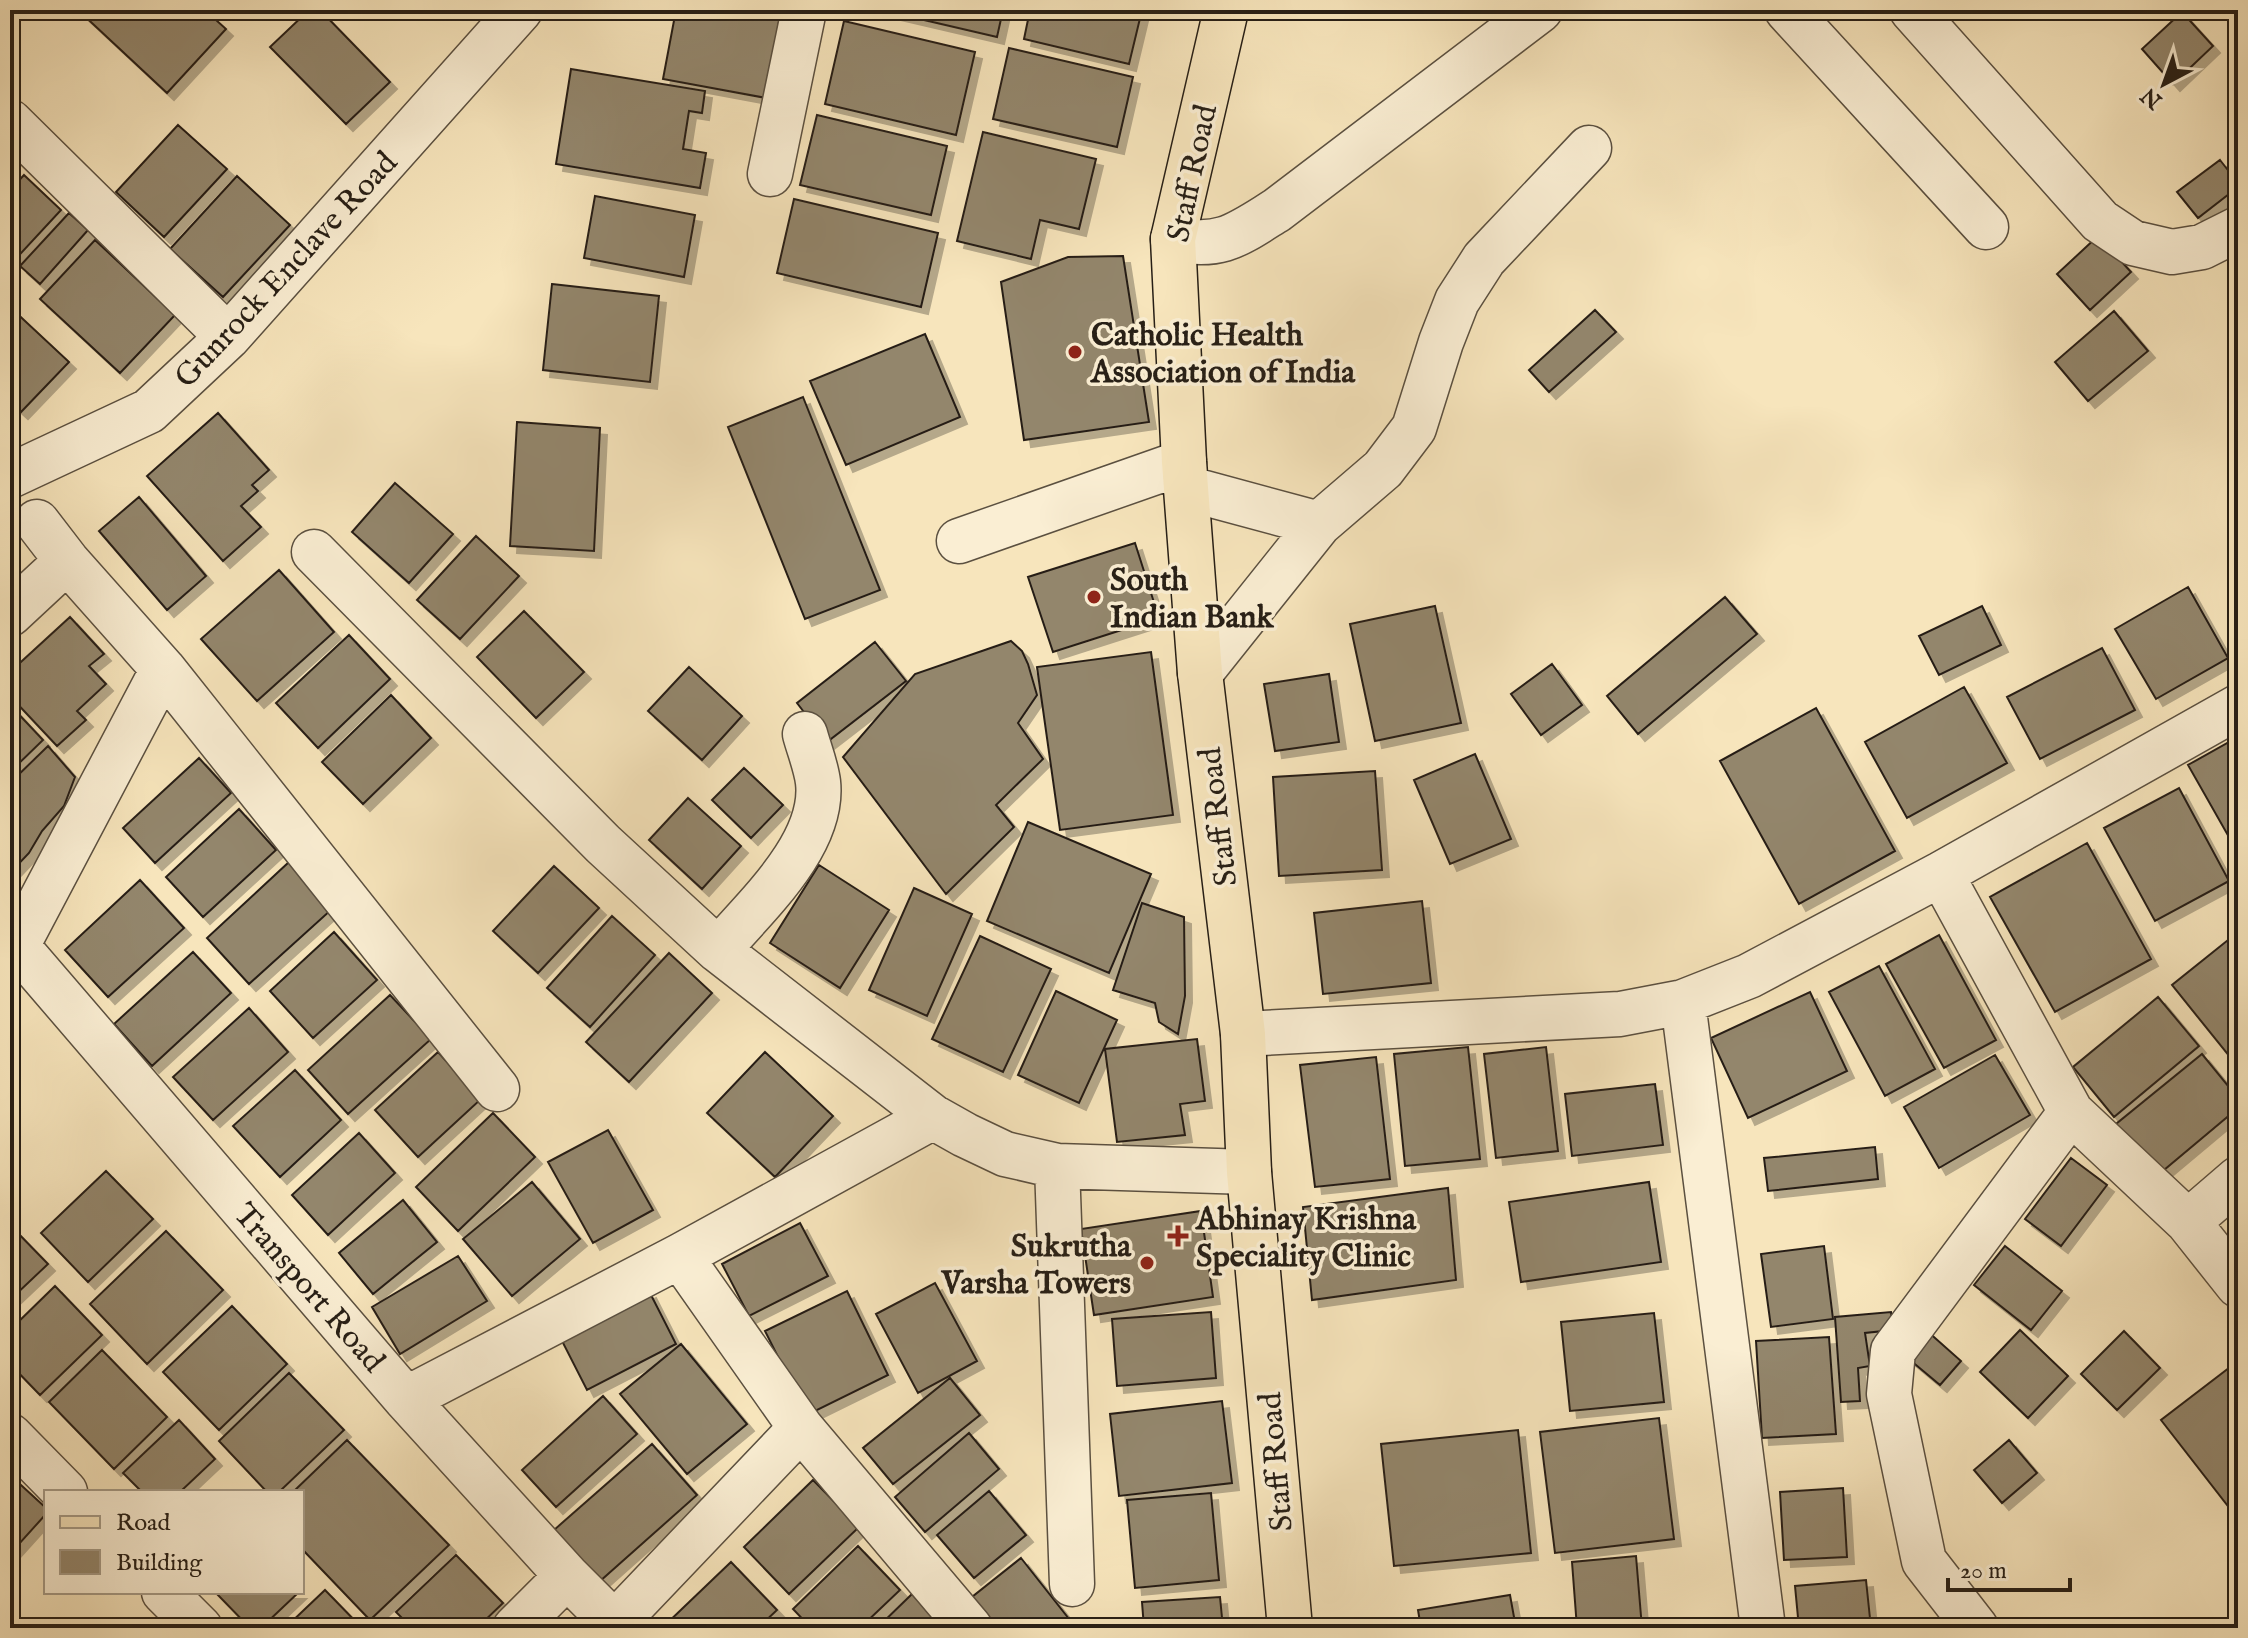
<svg xmlns="http://www.w3.org/2000/svg" width="2248" height="1638" font-family="'IM FELL English',serif">
	<defs>
		<filter id="shadow"><feDropShadow dx="7" dy="7" stdDeviation="0" flood-color="#0004"/></filter>
	</defs>
	<rect width="100%" height="100%" fill="#f7e5bc"/>
	<filter id="stains"><feTurbulence type="fractalNoise" baseFrequency=".0025" numOctaves="4"/><feColorMatrix values="0 0 0 0 .2 0 0 0 0 .09 0 0 0 0 .02 0 0 0 .5 -.17"/></filter>
	<radialGradient id="worn" r=".72"><stop offset=".6" stop-color="#630" stop-opacity="0"/><stop offset="1" stop-color="#630" stop-opacity=".3"/></radialGradient>
	<path fill="#93866c" stroke="#271f16" stroke-width="2" filter="url(#shadow)" d="M78,10H205L226,29L167,93Z
		M309,10H320L390,82L346,124L270,47Z
		M676,10H781L766,98L663,79Z
		M881,10H1003L997,37Z
		M1030,10H1142L1129,64L1024,39Z
		M2182,12L2213,46L2173,84L2142,49Z
		M844,21L975,52L956,135L825,104Z
		M1009,48L1133,77L1117,147L993,119Z
		M571,69L705,91L702,113L689,111L683,149L706,153L700,188L556,164Z
		M817,115L947,146L931,215L800,185Z
		M178,125L227,169L164,237L116,192Z
		M983,132L1096,159L1079,229L1040,220L1031,259L957,241Z
		M2220,160L2238,183V187L2198,218L2177,192Z
		M24,175L61,210L10,265V190Z
		M237,176L290,225L223,297L170,249Z
		M595,196L695,215L684,277L584,258Z
		M794,199L938,233L921,307L777,273Z
		M69,213L88,230L40,284L20,266Z
		M2098,236L2131,272L2090,310L2057,274Z
		M95,240L175,315L120,373L40,299Z
		M1123,256L1149,422L1024,440L1001,282L1068,257Z
		M552,284L659,296L650,382L543,370Z
		M10,307L69,362L21,412L10,402Z
		M1595,310L1616,332L1549,392L1529,370Z
		M2114,311L2148,351L2088,401L2055,362Z
		M925,334L960,417L846,465L810,381Z
		M803,397L880,590L805,619L728,427Z
		M218,413L269,470L252,485L258,491L241,506L261,527L223,561L147,476Z
		M517,422L600,428L594,551L510,546Z
		M395,483L453,534L409,583L352,532Z
		M139,497L206,576L167,610L99,531Z
		M476,536L519,576L460,639L417,600Z
		M1135,543L1159,618L1053,652L1028,577Z
		M279,570L334,632L257,701L201,639Z
		M2188,587L2228,658L2156,699L2115,629Z
		M1725,597L1757,634L1638,734L1607,696Z
		M1435,606L1461,723L1375,741L1350,624Z
		M1982,606L2001,645L1939,675L1919,636Z
		M524,611L584,672L536,718L477,657Z
		M70,617L104,654L89,666L106,684L77,711L86,720L57,746L10,696V672Z
		M349,635L390,679L318,748L276,703Z
		M1011,641L1022,651L1028,664L1037,695L1018,723L1043,759L996,805L1014,827L946,894L843,757L915,674Z
		M875,642L906,681L827,742L797,703Z
		M2102,648L2135,710L2040,759L2007,697Z
		M1151,652L1173,815L1060,830L1037,667Z
		M1552,664L1582,705L1541,735L1511,694Z
		M689,667L742,716L702,760L648,711Z
		M1329,674L1339,742L1275,751L1264,684Z
		M1964,687L2007,763L1907,818L1865,742Z
		M391,695L431,738L363,804L322,762Z
		M10,705L43,740L10,772Z
		M1816,708L1895,851L1799,904L1720,761Z
		M2238,737V853L2188,765Z
		M48,746L75,777L64,806L42,831L29,853L10,873V783Z
		M1475,754L1511,839L1450,864L1414,780Z
		M199,758L231,793L155,863L123,828Z
		M744,768L783,805L751,838L712,800Z
		M1375,771L1382,870L1279,876L1273,777Z
		M2179,788L2229,881L2155,921L2104,828Z
		M688,798L741,846L702,889L649,840Z
		M239,809L276,850L203,917L166,877Z
		M1028,822L1151,874L1109,973L987,921Z
		M2087,843L2151,959L2055,1012L1990,897Z
		M289,862L332,909L249,984L207,938Z
		M819,865L889,910L840,988L770,943Z
		M554,866L599,908L538,973L493,931Z
		M140,880L184,928L108,997L65,950Z
		M914,888L972,914L927,1016L869,990Z
		M1422,901L1431,983L1323,994L1314,913Z
		M1142,903L1184,917L1185,996L1178,1034L1159,1022L1155,1003L1113,990Z
		M612,916L655,955L590,1027L547,988Z
		M334,932L377,980L313,1038L270,991Z
		M2238,932V1067L2172,985Z
		M1939,935L1996,1040L1944,1068L1886,964Z
		M980,936L1051,969L1003,1072L932,1039Z
		M193,952L231,993L152,1066L114,1024Z
		M669,953L712,993L629,1082L586,1042Z
		M1879,966L1935,1069L1885,1096L1829,992Z
		M1056,991L1117,1020L1079,1103L1018,1075Z
		M1810,992L1847,1071L1748,1118L1711,1038Z
		M390,995L431,1039L348,1114L308,1070Z
		M2158,997L2199,1046L2114,1117L2073,1067Z
		M249,1008L288,1052L213,1120L173,1077Z
		M1197,1039L1205,1101L1180,1104L1185,1135L1117,1142L1105,1049Z
		M1468,1047L1480,1159L1405,1166L1394,1054Z
		M1546,1047L1558,1151L1496,1158L1484,1054Z
		M438,1052L481,1099L418,1157L375,1110Z
		M765,1052L833,1116L775,1177L707,1113Z
		M2202,1054L2238,1098V1108L2158,1175L2116,1124Z
		M1995,1055L2030,1115L1939,1168L1904,1107Z
		M1376,1057L1390,1179L1315,1187L1300,1065Z
		M295,1070L341,1120L280,1177L233,1126Z
		M1655,1084L1663,1145L1572,1156L1565,1094Z
		M493,1113L535,1157L458,1231L416,1187Z
		M608,1130L653,1210L593,1243L548,1162Z
		M359,1133L395,1173L328,1235L292,1195Z
		M1875,1147L1878,1179L1768,1191L1764,1158Z
		M2071,1158L2107,1185L2061,1246L2025,1219Z
		M106,1171L153,1219L88,1282L41,1233Z
		M532,1182L580,1239L512,1296L463,1239Z
		M1649,1182L1661,1262L1521,1282L1509,1202Z
		M1448,1188L1456,1280L1312,1300L1303,1207Z
		M403,1200L437,1242L373,1294L339,1253Z
		M1201,1211L1213,1297L1094,1315L1081,1229Z
		M800,1223L828,1276L749,1316L722,1264Z
		M10,1225L48,1264L10,1300Z
		M166,1231L223,1290L147,1364L90,1304Z
		M1824,1246L1833,1319L1771,1327L1761,1254Z
		M2005,1246L2062,1291L2031,1330L1974,1285Z
		M458,1256L487,1301L400,1354L372,1307Z
		M935,1283L977,1361L918,1393L876,1314Z
		M55,1286L102,1335L40,1395L10,1364V1330Z
		M649,1291L676,1344L587,1390L560,1337Z
		M847,1291L888,1375L807,1415L765,1331Z
		M232,1306L287,1364L219,1430L163,1372Z
		M1211,1312L1216,1378L1117,1386L1112,1319Z
		M1891,1312L1893,1330L1865,1333L1870,1366L1858,1368L1860,1401L1841,1402L1835,1317Z
		M1654,1313L1664,1402L1570,1411L1561,1322Z
		M1926,1330L1961,1361L1940,1385L1904,1355Z
		M2020,1330L2068,1376L2028,1418L1980,1372Z
		M2124,1331L2160,1368L2117,1410L2081,1374Z
		M1829,1337L1836,1434L1762,1438L1756,1341Z
		M681,1344L747,1424L687,1474L620,1394Z
		M102,1350L167,1417L114,1469L49,1402Z
		M2238,1361V1519L2161,1420Z
		M289,1373L344,1430L279,1492H267L219,1441Z
		M950,1378L980,1415L893,1484L863,1448Z
		M603,1396L637,1434L556,1507L522,1470Z
		M1222,1401L1232,1483L1119,1496L1110,1414Z
		M1659,1418L1674,1539L1555,1553L1540,1432Z
		M179,1420L215,1459L180,1492H142L123,1473Z
		M1518,1430L1531,1553L1394,1566L1381,1444Z
		M969,1433L999,1469L925,1532L895,1497Z
		M347,1440L449,1545L370,1620L302,1549V1492H293Z
		M2009,1440L2037,1473L2002,1503L1974,1470Z
		M652,1444L697,1495L599,1582L554,1530Z
		M10,1475L46,1508V1514L10,1554Z
		M813,1480L859,1527L789,1594L744,1547Z
		M1843,1488L1847,1557L1784,1560L1780,1492Z
		M989,1491L1026,1535L974,1578L937,1535Z
		M1211,1493L1219,1580L1135,1588L1127,1500Z
		M858,1546L900,1590L860,1628H811L793,1609Z
		M456,1555L503,1603L477,1628H412L396,1612Z
		M1636,1556L1642,1628H1577L1572,1562Z
		M1021,1558L1073,1624L1067,1628H997L972,1597Z
		M731,1562L777,1610L758,1628H662Z
		M1866,1580L1871,1628H1799L1795,1586Z
		M325,1590L362,1628H285Z
		M215,1592H299L261,1628H250Z
		M912,1594L945,1628H877Z
		M1510,1595L1516,1628H1421L1418,1610Z
		M1220,1597L1223,1628H1144L1142,1602Z"/>
	<g fill="none" stroke-linecap="round" stroke-linejoin="round">
		<g stroke="#5b5040" stroke-width="47">
			<path id="minor" d="M1787,10L1986,227
				M1912,10L2100,221L2133,243L2172,252L2202,247L2238,229
				M10,122L228,337
				M770,174L804,10
				M1173,239C1221,249 1237,235 1277,210L1540,10
				M10,476L149,411L228,337L520,10
				M1186,488L1319,524
				M37,522L67,561L163,669L497,1089
				M959,541L1184,462
				M314,552L603,844L718,950L933,1117L965,1135L1005,1154L1057,1166L1249,1172
				M10,614L67,561
				M1200,673L1319,524L1383,469L1414,428L1441,342L1457,301L1484,259L1589,148
				M1941,874L2071,1112L2188,1222L2238,1285
				M10,938L406,1399L567,1576L619,1628
				M718,950C756,906 825,844 818,782C816,766 809,749 805,734
				M10,963L17,946L163,669
				M1683,1002L1763,1628
				M1243,1034L1620,1014L1683,1002L1749,976L1941,874L2238,707
				M1057,1166L1072,1584
				M2188,1222L2238,1179
				M680,1256L801,1428L970,1628
				M406,1399L680,1256L933,1117
				M10,1436L65,1492
				M164,1592L200,1628
				M615,1623L801,1428
				M515,1628L567,1576
				M1976,1628L1924,1561L1889,1394L1893,1351L2071,1112"/>
		</g>
		<g stroke="#271f16" stroke-width="47">
			<path id="major" d="M1226,10L1173,239L1184,462L1200,673L1243,1034L1249,1172L1290,1628"/>
		</g>
		<use href="#minor" stroke="#faeed3" stroke-width="44"/>
		<use href="#major" stroke="#f7e5bc" stroke-width="44"/>
	</g>
	<g fill="#8f2418" stroke="#faeed3" stroke-width="3">
		<circle cx="1075" cy="352" r="8"/>
		<circle cx="1094" cy="597" r="8"/>
		<path d="M1174 1224h8v8h8v8h-8v8h-8v-8h-8v-8h8z"/>
		<circle cx="1147" cy="1263" r="8"/>
	</g>
	<g text-anchor="middle" stroke-width="7" stroke-linejoin="round" paint-order="stroke">
		<g font-size="32" fill="#271f16" stroke="#faeed3">
			<text transform="translate(1191 173) rotate(-78)" y="11">Staff Road</text>
			<text transform="translate(285 269) rotate(-47)" y="11">Gunrock Enclave Road</text>
			<text transform="translate(1217 817) rotate(-97)" y="11">Staff Road</text>
			<text transform="translate(310 1287) rotate(49)" y="11">Transport Road</text>
			<text transform="translate(1275 1462) rotate(-95)" y="11">Staff Road</text>
		</g>
		<g font-size="32" font-weight="bold" fill="#271f16" stroke="#faeed3" text-anchor="start">
			<text x="1091" y="345">Catholic Health<tspan x="1091" dy="37">Association of India</tspan></text>
			<text x="1110" y="590">South<tspan x="1110" dy="37">Indian Bank</tspan></text>
			<text x="1196" y="1229">Abhinay Krishna<tspan x="1196" dy="37">Speciality Clinic</tspan></text>
			<text x="1131" y="1256" text-anchor="end">Sukrutha<tspan x="1131" dy="37">Varsha Towers</tspan></text>
		</g>
	</g>
	<rect width="2248" height="1638" fill="none" stroke="#f7e5bc" stroke-width="40"/>
	<rect x="12" y="12" width="2224" height="1614" fill="none" stroke="#271f16" stroke-width="4"/>
	<rect x="20" y="20" width="2208" height="1598" fill="none" stroke="#271f16" stroke-width="2"/>
	<rect x="44" y="1490" width="260" height="104" fill="#faeed3" stroke="#a69b87" stroke-width="2"/>
	<rect x="60" y="1516" width="40" height="12" fill="#f7e5bc" stroke="#a69b87" stroke-width="2"/>
	<text x="116" y="1530" font-size="24" fill="#271f16">Road</text>
	<rect x="60" y="1550" width="40" height="24" fill="#93866c" stroke="#a69b87" stroke-width="2"/>
	<text x="116" y="1570" font-size="24" fill="#271f16">Building</text>
	<g transform="translate(2164 84) rotate(221)" stroke="#faeed3" stroke-width="6" paint-order="stroke">
	<path d="M0-6L14 30L0 20L-14 30Z" fill="#271f16"/>
	<text y="-12" font-size="22" font-weight="bold" text-anchor="middle" fill="#271f16">N</text>
	</g>
	<path d="M1948 1578v12h122v-12" fill="none" stroke="#271f16" stroke-width="4"/>
	<text x="1960" y="1578" font-size="24" fill="#271f16" stroke="#faeed3" stroke-width="6" paint-order="stroke">20 m</text>
	<rect width="100%" height="100%" filter="url(#stains)"/>
	<rect width="100%" height="100%" fill="url(#worn)"/>
</svg>
